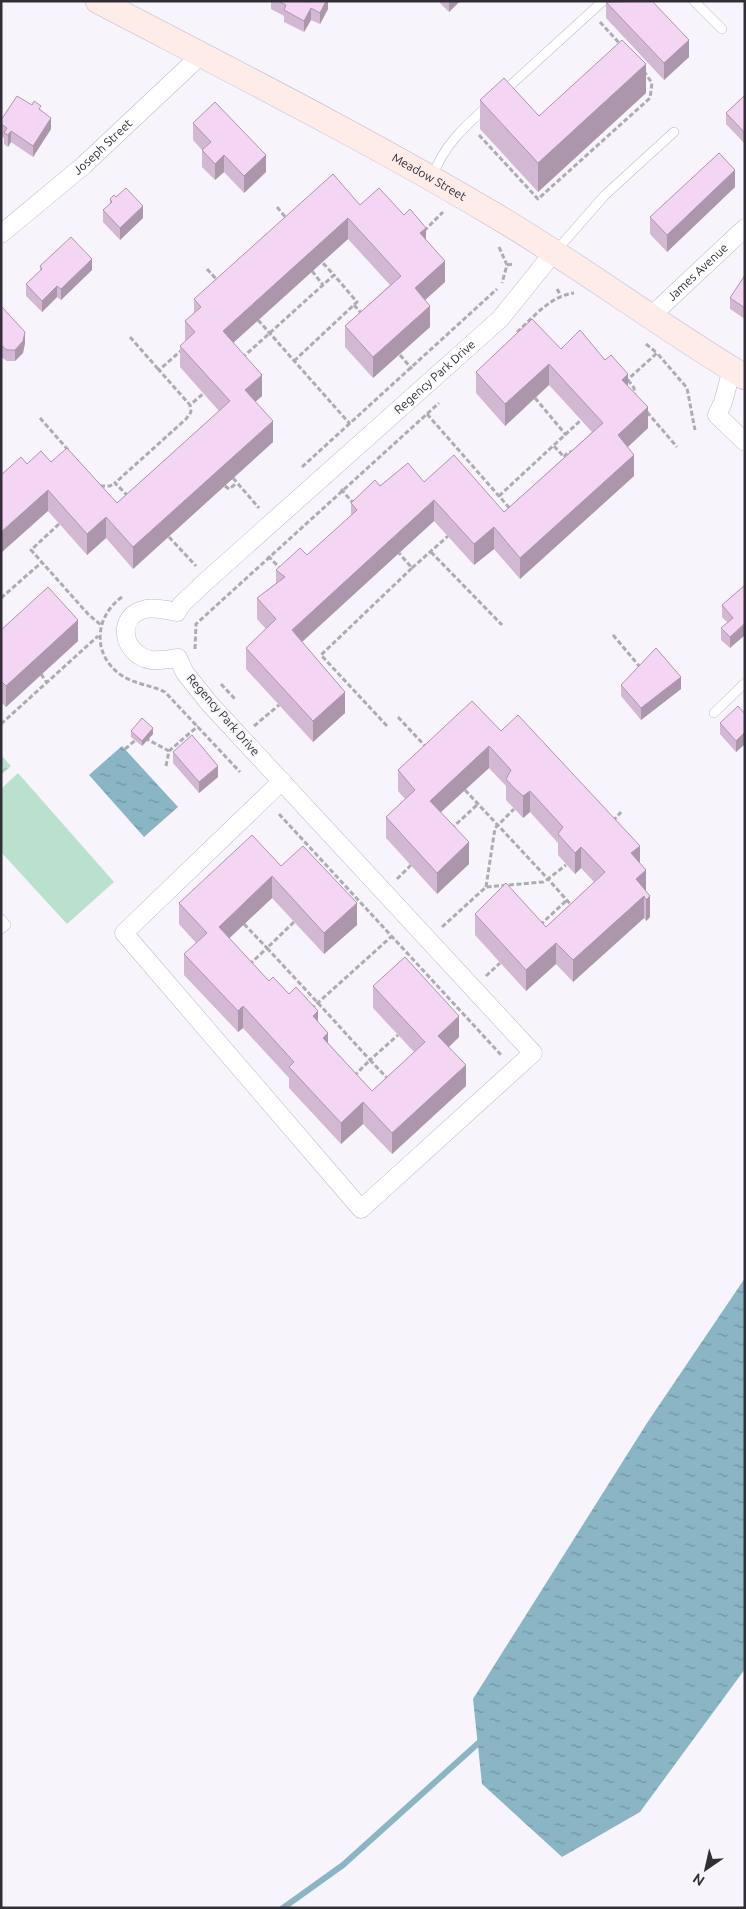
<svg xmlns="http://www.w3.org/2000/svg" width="746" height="1909" font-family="Ubuntu,sans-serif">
	<defs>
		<pattern id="park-crowns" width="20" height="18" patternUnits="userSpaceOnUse" patternTransform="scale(1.25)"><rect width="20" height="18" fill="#bae1ce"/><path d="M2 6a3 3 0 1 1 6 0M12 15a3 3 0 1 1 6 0" fill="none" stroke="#a0c1b2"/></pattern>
		<pattern id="water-ripples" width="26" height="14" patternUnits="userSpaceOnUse" patternTransform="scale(1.25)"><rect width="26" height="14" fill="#8ab5c4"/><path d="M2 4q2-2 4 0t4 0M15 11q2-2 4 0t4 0" fill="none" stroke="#7194a0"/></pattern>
	</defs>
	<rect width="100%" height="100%" fill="#f7f5fb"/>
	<path fill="#bae1ce" d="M18,773L114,882L67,924L1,852V789Z"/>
	<path fill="url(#park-crowns)" d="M1,755L11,766L1,775Z"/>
	<path fill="url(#water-ripples)" d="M122,746L178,807L144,837L89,775Z
		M745,1278V1669L640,1812L562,1857L482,1784L473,1699L647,1423Z"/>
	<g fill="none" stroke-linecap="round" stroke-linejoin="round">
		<path stroke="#8ab5c4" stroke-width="6" d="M283,1908L343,1865L484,1738"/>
		<g stroke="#beb7d1" stroke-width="10">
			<path id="lane" d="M694,1L722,29
				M502,93L603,1
				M433,176C442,147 466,125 489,105
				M555,252L605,195L674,132
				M714,713L745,683
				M1,919L6,925L1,929"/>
		</g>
		<g stroke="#beb7d1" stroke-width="19">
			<g id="street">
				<path id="s1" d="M1,234L84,165L201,55"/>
				<path id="s2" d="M651,316L745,228"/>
				<path d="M732,369L723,402L717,415L745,442"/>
				<path id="s3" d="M282,781L124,933L361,1209L533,1053L209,703L185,673L178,658C170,659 160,661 151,660C122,655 115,615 146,609C156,607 167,610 177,612L181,605L204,583L500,319L554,252"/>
			</g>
		</g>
		<g stroke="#beb7d1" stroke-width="26">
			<g id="secondary">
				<path id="s4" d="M98,1C230,70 363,137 491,213C578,264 658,325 745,377"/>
			</g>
		</g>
		<path stroke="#aeacb3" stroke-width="3" stroke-dasharray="5 2.5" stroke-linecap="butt" d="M600,22L621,45
			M479,135L538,199L650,98L652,83L643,70
			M277,207L287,219
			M424,231L443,212
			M499,247L507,265L502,283
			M507,265L514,264
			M207,269L218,281
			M312,271L323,285
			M557,289L561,296
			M354,305L362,314
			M258,320L350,424
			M517,332C534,317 550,296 574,293
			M130,337L159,370
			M646,344L657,353
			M183,349L159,370L190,405L204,393
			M400,355L412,369
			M242,358L334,275L322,262
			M294,361L357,302L334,275
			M628,380L634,388L635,397
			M625,382L657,353L687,388L695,430
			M535,398L566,435
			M647,412L677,447
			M427,414L512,511
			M40,418L69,451
			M554,446L566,459
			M564,457L568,452H574
			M302,467L497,289
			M233,478L259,508
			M100,486H110L115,483
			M225,486L229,489L237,483
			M341,489L354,504
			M128,496L115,483L186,419L191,412L190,405
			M499,496L581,420
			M59,524L31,550L88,614L102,626
			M169,537L196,566
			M431,552L502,625
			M268,556L281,569
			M412,568L448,536
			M122,597C94,617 92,655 121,675C134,684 151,685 165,692L240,772
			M1,598L42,562
			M613,635L640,667
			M195,649L196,624L439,403
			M41,674L47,683
			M221,684L235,699
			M398,717L426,747
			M1,724L98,636
			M254,726L279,705
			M387,726L321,655L412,568L399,553
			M145,738L169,751
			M125,749L138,738
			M166,766L169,751L198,726
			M465,790L548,879L566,865
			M279,814L502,1056
			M613,821L621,812
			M451,829L478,804
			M397,879L411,865
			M486,887L495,828L514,809
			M294,922L267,948L318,1003
			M244,924L267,948L250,964
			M540,925L567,900
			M442,927L486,887L543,882L548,879L572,906
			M486,976L500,963
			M318,1003L370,1060L398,1035
			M311,1009L392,936
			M354,1076L370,1060L388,1079"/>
		<use href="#lane" stroke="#fff" stroke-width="9"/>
		<use href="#street" stroke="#fff" stroke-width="18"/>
		<use href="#secondary" stroke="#feece8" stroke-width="25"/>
	</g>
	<path fill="#d2b8d2" d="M271,1H328V9L320,24L311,20L304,32L284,22V16L271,9Z
		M438,1H460L449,12Z
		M606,2L689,57L664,80L606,18Z
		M646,93L538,192L480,129V100L539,116Z
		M745,95V144L726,124V113Z
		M32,105L41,110L51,129L33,157L11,142L8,147L4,144V138L1,136V120Z
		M193,123L266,172L244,193L224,172L215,180L202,167V150L193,140Z
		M735,187L667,252L650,234V217Z
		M110,199L143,218L120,240L103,222V210L110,204Z
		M360,205L426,240L445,282L425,300L430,327L373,378L345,347V326L390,285L348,239L233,343L262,396L255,402L273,442L133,569L106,538L87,555L48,511L27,464L51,462L117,503L219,411L180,367V346L185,342V321L194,313V299Z
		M40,266L92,270L61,300L57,297L42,312L26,296V284L40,271Z
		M745,275V319L730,309V298Z
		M1,306L25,343L23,353L15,361H7L1,357Z
		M561,349L605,360L628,386L648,428L628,447L634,476L520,579L494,549L474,565L434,521L302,642L345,713L313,742L246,669V648L266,629L257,619V598L276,583V570L307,555L351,516V503L380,486L424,482L504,512L592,432L549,385L505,426L476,393V372Z
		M745,585L730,648L721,640V628L728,623L722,617V605Z
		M1,630L78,641L6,707L1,702Z
		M621,685L681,689L641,720L621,696Z
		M745,714V744L736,752L720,734V723Z
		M131,731L153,734L142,746L131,737Z
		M501,731L640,863L646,891L650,917L646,921L644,918L573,982L556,964L526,991L475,935V914L546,927L594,882L581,868L575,874L558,855V843L530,812L523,818L506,800V786L489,768L441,812L469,864L437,894L386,838V817L405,799L398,791V770Z
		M173,752L218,777L199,793L173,763Z
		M281,866L357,925L324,954L272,898L229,938L269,981L289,994L318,1023L328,1043L372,1091L414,1052L373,1008V986L459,1037L449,1047L466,1086L392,1154L363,1124L341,1144L289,1088V1078L243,1028L238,1032L184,975V954L196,943L179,924V903Z"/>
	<path fill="#ab96ab" d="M325,1H328V9L320,24V13Z
		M449,1H460L449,12Z
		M311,8V20L304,32V21Z
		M689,40V57L664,80V63Z
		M646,64V93L538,192V163Z
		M51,118V129L33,157V146Z
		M11,131V142L8,147V135Z
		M224,155V172L215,180V164Z
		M266,155V172L244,193V176Z
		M735,170V187L667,252V235Z
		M143,206V218L120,240V228Z
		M348,218V239L223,352V331Z
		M426,228V249L420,233Z
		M92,259V270L61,300V289Z
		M445,261V282L415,309V288Z
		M57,286V297L42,312V301Z
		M430,306V327L373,378V357Z
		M25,332V343L23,353L15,361V350Z
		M549,364V385L505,426V404Z
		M628,374V396L622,380Z
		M262,375V396L245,411V390Z
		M648,407V428L618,456V435Z
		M273,421V442L133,569V547Z
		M634,455V476L520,579V558Z
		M48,490V511L1,553V532Z
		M434,500V521L292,651V630Z
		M106,517V538L87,555V534Z
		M494,527V549L474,565V544Z
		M78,620V641L6,707V686Z
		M745,623V635L730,648V637Z
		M681,677V689L641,720V708Z
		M345,692V713L313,742V721Z
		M153,728V734L142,746V741Z
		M745,732V744L736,752V741Z
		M489,746V768L430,822V801Z
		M218,766V777L199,793V782Z
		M530,791V812L523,818V796Z
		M469,842V864L437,894V873Z
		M640,846V867L631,853Z
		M581,847V868L575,874V853Z
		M646,870V892L636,879Z
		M272,876V898L219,948V927Z
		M644,896V918L573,982V960Z
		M650,896V917L646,921V900Z
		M357,903V925L324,954V933Z
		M556,943V964L526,991V970Z
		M243,1006V1028L238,1032V1011Z
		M318,1011V1032L313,1016Z
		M459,1016V1037L438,1057V1036Z
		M328,1033V1054L323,1038Z
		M466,1065V1086L392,1154V1133Z
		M363,1102V1124L341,1144V1123Z"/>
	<path fill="#f4d6f4" stroke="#ab96ab" d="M278,1H326L320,13L311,8L304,21L284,10L286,5Z
		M652,1L689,40L664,63L606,2Z
		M622,40L646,64L538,163L480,100L504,78L539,116Z
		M745,95V133L726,113Z
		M17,96L32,105L34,101L41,106L39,109L51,118L33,146L11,131L8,135L4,133L7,128L1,124V120Z
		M215,102L266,155L244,176L224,155L215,164L202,150L211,142L193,123Z
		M719,153L735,170L667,235L650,217Z
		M333,174L360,205L379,188L404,215L410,209L426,228L420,233L445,261L415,288L430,306L373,357L345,326L401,276L348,218L223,331L262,375L245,390L273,421L133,547L106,517L87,534L48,490L1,532V475L21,457L27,464L41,451L51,462L67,448L117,503L230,401L180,346L195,332L185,321L201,307L194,299Z
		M126,188L143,206L120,228L103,210L112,202L110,199L114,195L116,197Z
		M71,237L92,259L61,289L57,286L42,301L26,284L42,269L40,266Z
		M745,275V308L730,298Z
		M1,306L25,332L23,341L15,350H7L1,345Z
		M532,319L561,349L580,330L605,360L611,355L628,374L622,380L648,407L618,435L634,455L520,558L494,527L474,544L434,500L292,630L345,692L313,721L246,648L276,619L257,598L285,577L276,570L300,548L307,555L357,510L351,503L375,480L380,486L408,463L424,482L454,455L504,512L603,423L549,364L505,404L476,372Z
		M745,585V623L730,637L721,628L733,618L722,605Z
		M48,587L78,620L6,686L1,681V630Z
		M656,648L681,677L641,708L621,685Z
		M472,701L501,731L518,715L640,846L631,853L646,870L636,879L650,896L646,900L644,896L573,960L556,943L526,970L475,914L506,883L546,927L605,872L581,847L575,853L558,834L563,827L530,791L523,796L514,788L506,779L511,770L489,746L430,801L469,842L437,873L386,817L415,790L398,770Z
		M738,706L745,714V732L736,741L720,723Z
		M142,718L153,728L142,741L131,731Z
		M192,735L218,766L199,782L173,752Z
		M252,835L281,866L303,846L357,903L324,933L272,876L219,927L269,981L273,977L289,994L296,987L318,1011L313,1016L328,1033L323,1038L372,1091L425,1042L373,986L405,957L459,1016L438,1036L466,1065L392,1133L363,1102L341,1123L289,1067L294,1062L243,1006L238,1011L184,954L207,933L179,903Z"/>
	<g text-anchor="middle" stroke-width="4" stroke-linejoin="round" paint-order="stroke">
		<g font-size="12" fill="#312e38" stroke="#f7f5fb">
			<text dy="4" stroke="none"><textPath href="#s1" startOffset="134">Joseph Street</textPath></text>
			<text dy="4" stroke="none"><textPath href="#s4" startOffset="375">Meadow Street</textPath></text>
			<text dy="4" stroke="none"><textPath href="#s2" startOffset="64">James Avenue</textPath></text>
			<text dy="4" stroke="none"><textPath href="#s3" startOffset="1829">Regency Park Drive</textPath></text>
			<text transform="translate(223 715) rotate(49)" y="4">Regency Park Drive</text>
		</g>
	</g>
	<rect width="746" height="1909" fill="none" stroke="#312e38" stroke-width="5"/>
	<g transform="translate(706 1869) rotate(214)" stroke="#f7f5fb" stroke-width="4" paint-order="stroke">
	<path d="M0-4L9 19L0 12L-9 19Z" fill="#312e38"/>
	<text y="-8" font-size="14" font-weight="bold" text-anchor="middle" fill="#312e38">N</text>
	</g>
</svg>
